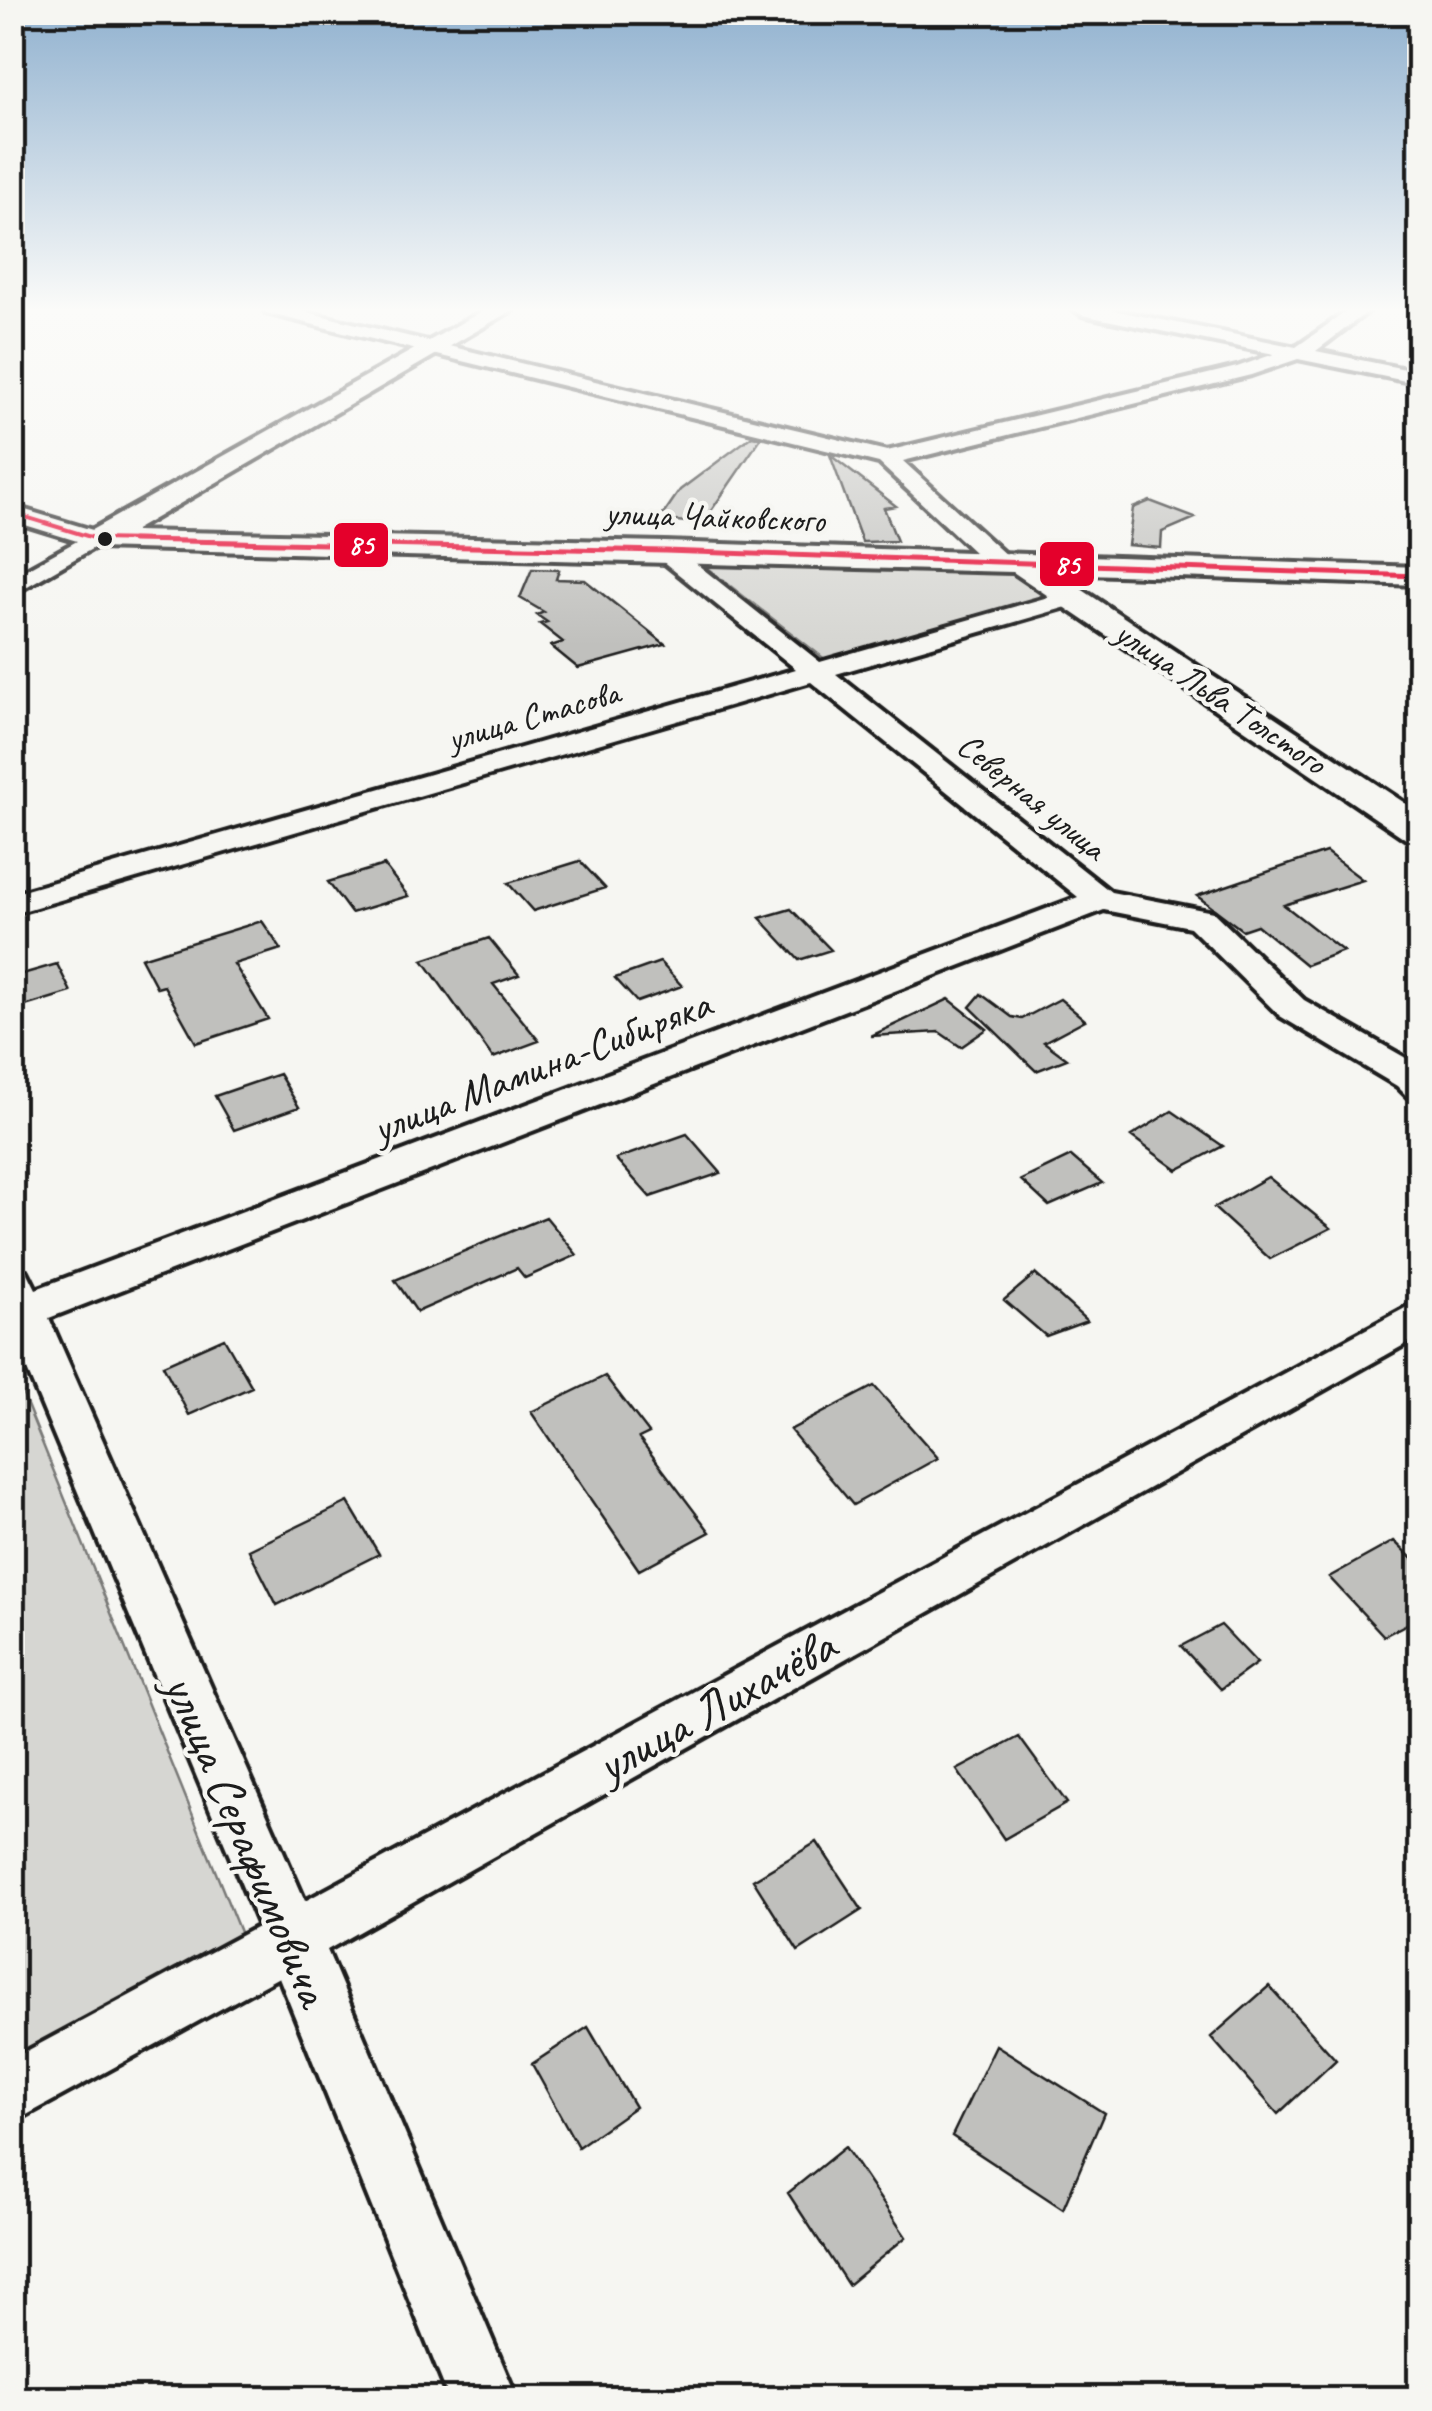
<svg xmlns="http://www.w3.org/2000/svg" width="1432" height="2411" font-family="Caveat,sans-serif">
	<rect width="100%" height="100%" fill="#f6f6f2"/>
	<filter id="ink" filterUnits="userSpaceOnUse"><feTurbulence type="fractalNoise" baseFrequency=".01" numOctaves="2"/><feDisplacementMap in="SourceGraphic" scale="20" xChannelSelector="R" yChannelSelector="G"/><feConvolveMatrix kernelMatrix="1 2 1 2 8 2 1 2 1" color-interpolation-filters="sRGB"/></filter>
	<g filter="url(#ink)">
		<path fill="#d6d6d2" stroke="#797977" stroke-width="2.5" d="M693,557L1012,569L1054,596L826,660Z
			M12,1368L242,1937L12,2060Z"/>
		<path fill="#c0c0bd" stroke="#1c1c1c" stroke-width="2.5" d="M752,436L761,438L702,524L660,519L680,490Z
			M830,455L896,506L884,508L897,541L862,542Z
			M1150,501L1195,518L1162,532L1161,548L1128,545L1133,508Z
			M532,569L559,570L556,579L585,580L665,644L578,668L551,646L563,642L540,624L547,622L537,615L544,612L520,598Z
			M1326,852L1363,880L1284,905L1343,951L1306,965L1257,925L1242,930L1197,896Z
			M580,861L605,888L533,911L508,883Z
			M384,865L408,896L351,913L328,882Z
			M791,909L831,950L799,960L760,918Z
			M262,921L281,949L234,964L268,1019L196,1043L164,986L157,988L141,958Z
			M489,938L519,975L493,984L539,1041L493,1058L423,960Z
			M660,962L682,986L637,1002L615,978Z
			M57,964L71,992L12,1010V977Z
			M981,994L1012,1017L1022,1019L1060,999L1085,1020L1044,1042L1067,1059L1036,1071L970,1007Z
			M949,999L987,1029L961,1047L939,1032L871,1036Z
			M279,1074L299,1107L234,1130L215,1096Z
			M1172,1111L1223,1146L1177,1170L1131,1136Z
			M687,1134L721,1173L650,1197L616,1159Z
			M1071,1156L1102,1183L1049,1206L1021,1180Z
			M1268,1177L1331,1228L1270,1259L1214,1208Z
			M546,1217L577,1255L525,1278L517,1268L417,1312L395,1280Z
			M1035,1274L1087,1321L1046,1336L1004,1300Z
			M224,1338L252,1387L189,1415L163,1365Z
			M605,1376L649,1433L639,1438L710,1532L639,1570L531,1412Z
			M874,1386L938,1458L853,1505L790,1430Z
			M348,1502L379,1554L277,1605L249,1550Z
			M1394,1541L1420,1566V1617L1384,1636L1329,1577Z
			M1221,1625L1257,1663L1221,1689L1181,1646Z
			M1019,1737L1067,1803L1004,1839L957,1770Z
			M817,1842L862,1910L798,1951L753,1880Z
			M1269,1986L1336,2060L1278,2114L1211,2037Z
			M588,2027L635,2107L578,2147L532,2064Z
			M996,2045L1104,2113L1063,2209L952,2136Z
			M845,2147L906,2237L848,2285L788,2193Z"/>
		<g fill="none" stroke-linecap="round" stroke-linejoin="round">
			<g stroke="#1c1c1c" stroke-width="8">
				<path id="minor" d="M264,309H294L887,451L1237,367L1274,354L1082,315L1073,309H1108L1296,347L1350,309H1371L1316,351L1420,372V384L1298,359L1251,375L903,461L1009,558L1012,563L1000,570L991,568L879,463L266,313Z
					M12,506L106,534L109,539L12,595V577L77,541L12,521Z
					M665,544L674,546L820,662L1066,592H1084L1088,597L1084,602L836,674L1111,892L1213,912L1304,1000L1420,1066V1099L1407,1096L1397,1086L1280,1016L1190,927L1104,910L49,1318L305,1901L1420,1300V1336L327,1950L517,2398H449L279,1977L12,2123V2059L259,1926L12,1334V1267L27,1271L36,1289L1078,897L811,682L12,914V894L796,669L656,556L653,551L656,546Z"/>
			</g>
			<g stroke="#1c1c1c" stroke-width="8">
				<path id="tertiary" d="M486,309H514L133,531L665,542L1420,567V585L1057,573L1420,813V843L1406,839L1013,572L97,548L86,545L82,539L86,533Z"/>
			</g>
			<use href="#minor" fill="#f6f6f2" fill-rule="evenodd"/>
			<use href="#tertiary" fill="#f6f6f2" fill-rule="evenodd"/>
			<g stroke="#f6f6f2" stroke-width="8">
				<path id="bus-1-far1" d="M12,513L97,539L250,542"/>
			</g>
			<g stroke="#f6f6f2" stroke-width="10">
				<path id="bus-1" d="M132,540L665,551L1420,576"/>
			</g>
			<use href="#bus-1-far1" stroke="#e4002b" stroke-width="4"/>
			<use href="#bus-1" stroke="#e4002b" stroke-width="5"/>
		</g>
	</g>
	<linearGradient id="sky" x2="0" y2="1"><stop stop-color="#90b1cf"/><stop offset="0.48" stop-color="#fbfbf9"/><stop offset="1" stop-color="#fbfbf9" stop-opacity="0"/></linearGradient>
	<rect width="1432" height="646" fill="url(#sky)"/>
	<circle fill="#1c1c1c" stroke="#f6f6f2" stroke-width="4" cx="105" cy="539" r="9"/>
	<g text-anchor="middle" stroke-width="9" stroke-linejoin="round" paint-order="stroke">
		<g font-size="35" fill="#1c1c1c" stroke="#f6f6f2">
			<text transform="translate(715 516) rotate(2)" y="12">улица Чайковского</text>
			<text transform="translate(1221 697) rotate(34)" y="12">улица Льва Толстого</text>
			<text transform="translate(533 715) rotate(-16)" y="12">улица Стасова</text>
			<text transform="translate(1032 796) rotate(39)" y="12">Северная улица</text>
		</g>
		<g font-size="42" fill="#1c1c1c" stroke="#f6f6f2">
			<text transform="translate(541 1065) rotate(-21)" y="15">улица Мамина-Сибиряка</text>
		</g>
		<g font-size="50" fill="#1c1c1c" stroke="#f6f6f2">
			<text transform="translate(715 1704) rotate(-29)" y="18">улица Лихачёва</text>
			<text transform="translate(249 1839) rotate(67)" y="18">улица Серафимовича</text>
		</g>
	</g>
	<g stroke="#f6f6f2" stroke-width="4">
		<rect x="332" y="521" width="58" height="48" rx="10" fill="#e4002b"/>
		<rect x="1038" y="540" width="58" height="48" rx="10" fill="#e4002b"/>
	</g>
	<g font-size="28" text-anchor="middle" font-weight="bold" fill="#fff">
		<text x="361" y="554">85</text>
		<text x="1067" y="574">85</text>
	</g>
	<rect width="1432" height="2411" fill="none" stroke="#f6f6f2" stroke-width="50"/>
	<rect x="25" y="25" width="1382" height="2361" fill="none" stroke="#1c1c1c" stroke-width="4" filter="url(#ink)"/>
</svg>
